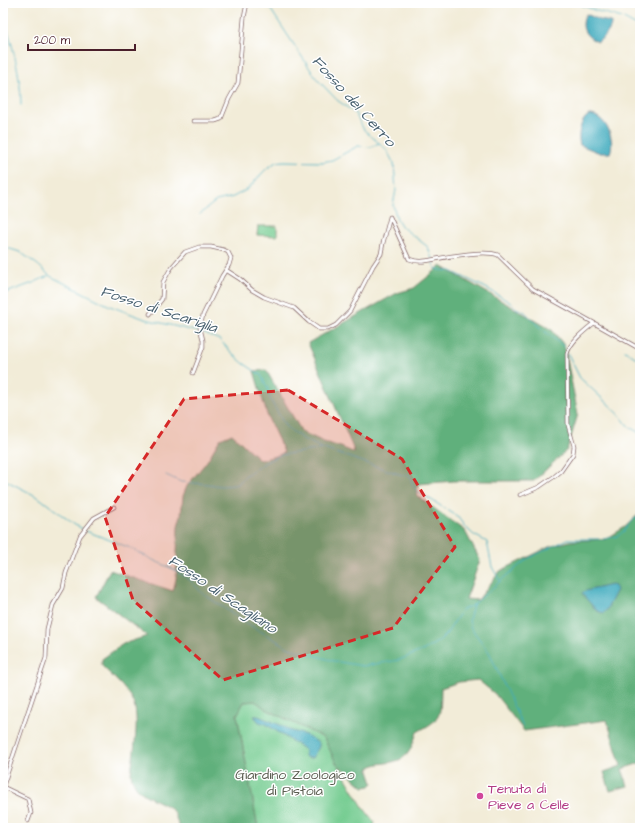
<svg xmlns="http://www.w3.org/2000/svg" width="643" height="831" font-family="'Architects Daughter',sans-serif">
	<rect width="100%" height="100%" fill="#fff"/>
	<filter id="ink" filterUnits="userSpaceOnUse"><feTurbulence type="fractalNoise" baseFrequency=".025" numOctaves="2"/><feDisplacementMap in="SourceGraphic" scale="8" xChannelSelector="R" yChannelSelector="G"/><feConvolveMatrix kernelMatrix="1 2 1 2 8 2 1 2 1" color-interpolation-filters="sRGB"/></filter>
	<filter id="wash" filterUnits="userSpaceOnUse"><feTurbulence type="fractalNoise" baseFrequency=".012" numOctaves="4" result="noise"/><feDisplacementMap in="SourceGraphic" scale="16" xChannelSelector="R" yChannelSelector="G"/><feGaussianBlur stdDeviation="0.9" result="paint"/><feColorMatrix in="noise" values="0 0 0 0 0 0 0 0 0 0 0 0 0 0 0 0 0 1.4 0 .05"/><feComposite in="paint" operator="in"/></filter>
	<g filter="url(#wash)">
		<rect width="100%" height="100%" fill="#f2ecd8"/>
		<path fill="#75cc91" stroke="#60765e" d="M258,226H277V236L257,235Z
			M255,701L266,709L324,738L337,763L363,807L375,823L374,824L376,828H258L237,715L244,702Z"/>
		<path fill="#60b07b" stroke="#556853" d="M441,266L552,330L564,345L578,414L567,450L534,481H454L418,484L417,496L465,531L480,560L466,599L478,600L500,571L549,547L570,541L606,539L625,527L640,513V696L638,702L640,714V763L622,769L628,786L610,791L604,772L621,766L607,720L524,731L495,694L478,680L459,682L441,688C440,717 443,718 417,732C410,753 408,760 386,763C380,764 375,764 370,767L369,771L373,783L370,786L364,787L361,785L336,763L324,738L266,709L255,701L244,702L237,715L258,828H179C177,822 176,815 172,810C169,807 165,805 161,803C147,796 133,791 131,773C133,755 141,716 132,700C126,688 111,675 102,666V659L123,644L147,636L96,597L110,570L173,591L176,579L178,526L181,515L183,496L187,486L207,461L220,439L232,434L260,460L279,455L284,452L268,418L254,371L266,370L302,432L324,442L341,447L355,453L308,343L397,293L414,288Z"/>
		<path fill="#3fabbe" stroke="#446574" d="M586,14L600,20L611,22C612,30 604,37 598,42C585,37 579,27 586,14Z
			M589,115C605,114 616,139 610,153H600L580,145C577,136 580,120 589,115Z
			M611,585L615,586L617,590L606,611L603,613L597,611L582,594L583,592L585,591Z
			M254,716H258L283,726L289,730L306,735L319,743V747L312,758H307L305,756V750L266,724L259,722Z"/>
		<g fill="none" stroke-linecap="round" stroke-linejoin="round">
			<path stroke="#3fabbe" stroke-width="1" d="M265,3L271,10L316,78L337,100L355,113L364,130L386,149L394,164L396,190L393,205L397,219L402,227L428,247L435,268L440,270L451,271L488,289L511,303L516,308L525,312L538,326L567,349
				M576,3L594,10L622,18L640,28
				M3,14C12,45 21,73 21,105
				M200,214L216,201L233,197L248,189L265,170L276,162L284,161L322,162L332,160L358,146L371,147L379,143
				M3,248H7L20,252L38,265L50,276L110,306L145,319L203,333L220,340L231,352L243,363L261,375L267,387L271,401L286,427L303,439L324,449L402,475H409L411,478L412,484L417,491L457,516L465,527L474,535L487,542L492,567L500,581
				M3,294L33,283L48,276
				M625,351L640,360
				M568,354L580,378L618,413L629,427L640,433
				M166,475L181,482L208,484L221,486L234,485L238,484L246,475L266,462L280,455L323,449
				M3,479L38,497L75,525L83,529
				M86,531L128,547L155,561L173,569L190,580L202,593L248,624L289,648L334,661L363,666L399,660L424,650L439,641L447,633L462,610L473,605L506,576L529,558L568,539H603L618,536L624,531L632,520L640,516
				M473,605L469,620L471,628L489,652L523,727"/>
		</g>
	</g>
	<g filter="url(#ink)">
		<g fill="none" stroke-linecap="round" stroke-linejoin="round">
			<g stroke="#856768" stroke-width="4.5">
				<path id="minor" d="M193,121H215L221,119L229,99L238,83L244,18L247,3
					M390,217L409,259C419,263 426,261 436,259C450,256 486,250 498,255L533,289L594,323
					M226,270L240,279L252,290L264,297L294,308L309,322L319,329H328L336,325L350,311L373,266L381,254L383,243L390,217
					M150,314L162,299L163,282L171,268L185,252L199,247H211L224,250L228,252L231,258L229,265L222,276L203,315L200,328L203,340V347L193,373
					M520,495L539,487L555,476L561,471L573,454L574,446L568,425L567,354C570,342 584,331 594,323L640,349
					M3,786L46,658L47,629L53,605L63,588L66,573L80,536L94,518L114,507
					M3,787L28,799L31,813L28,821"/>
			</g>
			<use href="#minor" stroke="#fff" stroke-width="3"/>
		</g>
	</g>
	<path fill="#d62828" fill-opacity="0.2" stroke="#d62828" stroke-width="3" stroke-dasharray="8 5" stroke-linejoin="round" d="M288,390L402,459L455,547L393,628L223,680L133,600L105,517L184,399Z"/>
	<circle fill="#d1479c" stroke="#fff" stroke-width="1.5" cx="480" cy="796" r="4"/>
	<g text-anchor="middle" stroke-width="3" stroke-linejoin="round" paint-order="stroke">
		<g font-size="14" fill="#595c4f" stroke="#fff">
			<text x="295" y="779">Giardino Zoologico<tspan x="295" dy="16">di Pistoia</tspan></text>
		</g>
		<g font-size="14" fill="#b23c85" stroke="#fff" text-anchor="start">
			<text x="488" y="793">Tenuta di<tspan x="488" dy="16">Pieve a Celle</tspan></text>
		</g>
		<g font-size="15" font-style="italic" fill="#455e6d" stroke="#fff">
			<text transform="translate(354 101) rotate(48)" y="5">Fosso del Cerro</text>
			<text transform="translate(159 309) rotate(18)" y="5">Fosso di Scariglia</text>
			<text transform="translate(223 594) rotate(34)" y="5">Fosso di Scagliano</text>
		</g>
	</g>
	<rect width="643" height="831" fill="none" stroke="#fff" stroke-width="16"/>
	<path d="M28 44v6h107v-6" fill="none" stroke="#4a1f2b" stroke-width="2"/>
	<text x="34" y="44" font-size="12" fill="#4a1f2b" stroke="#ffffff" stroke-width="3" paint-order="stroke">200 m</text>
</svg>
